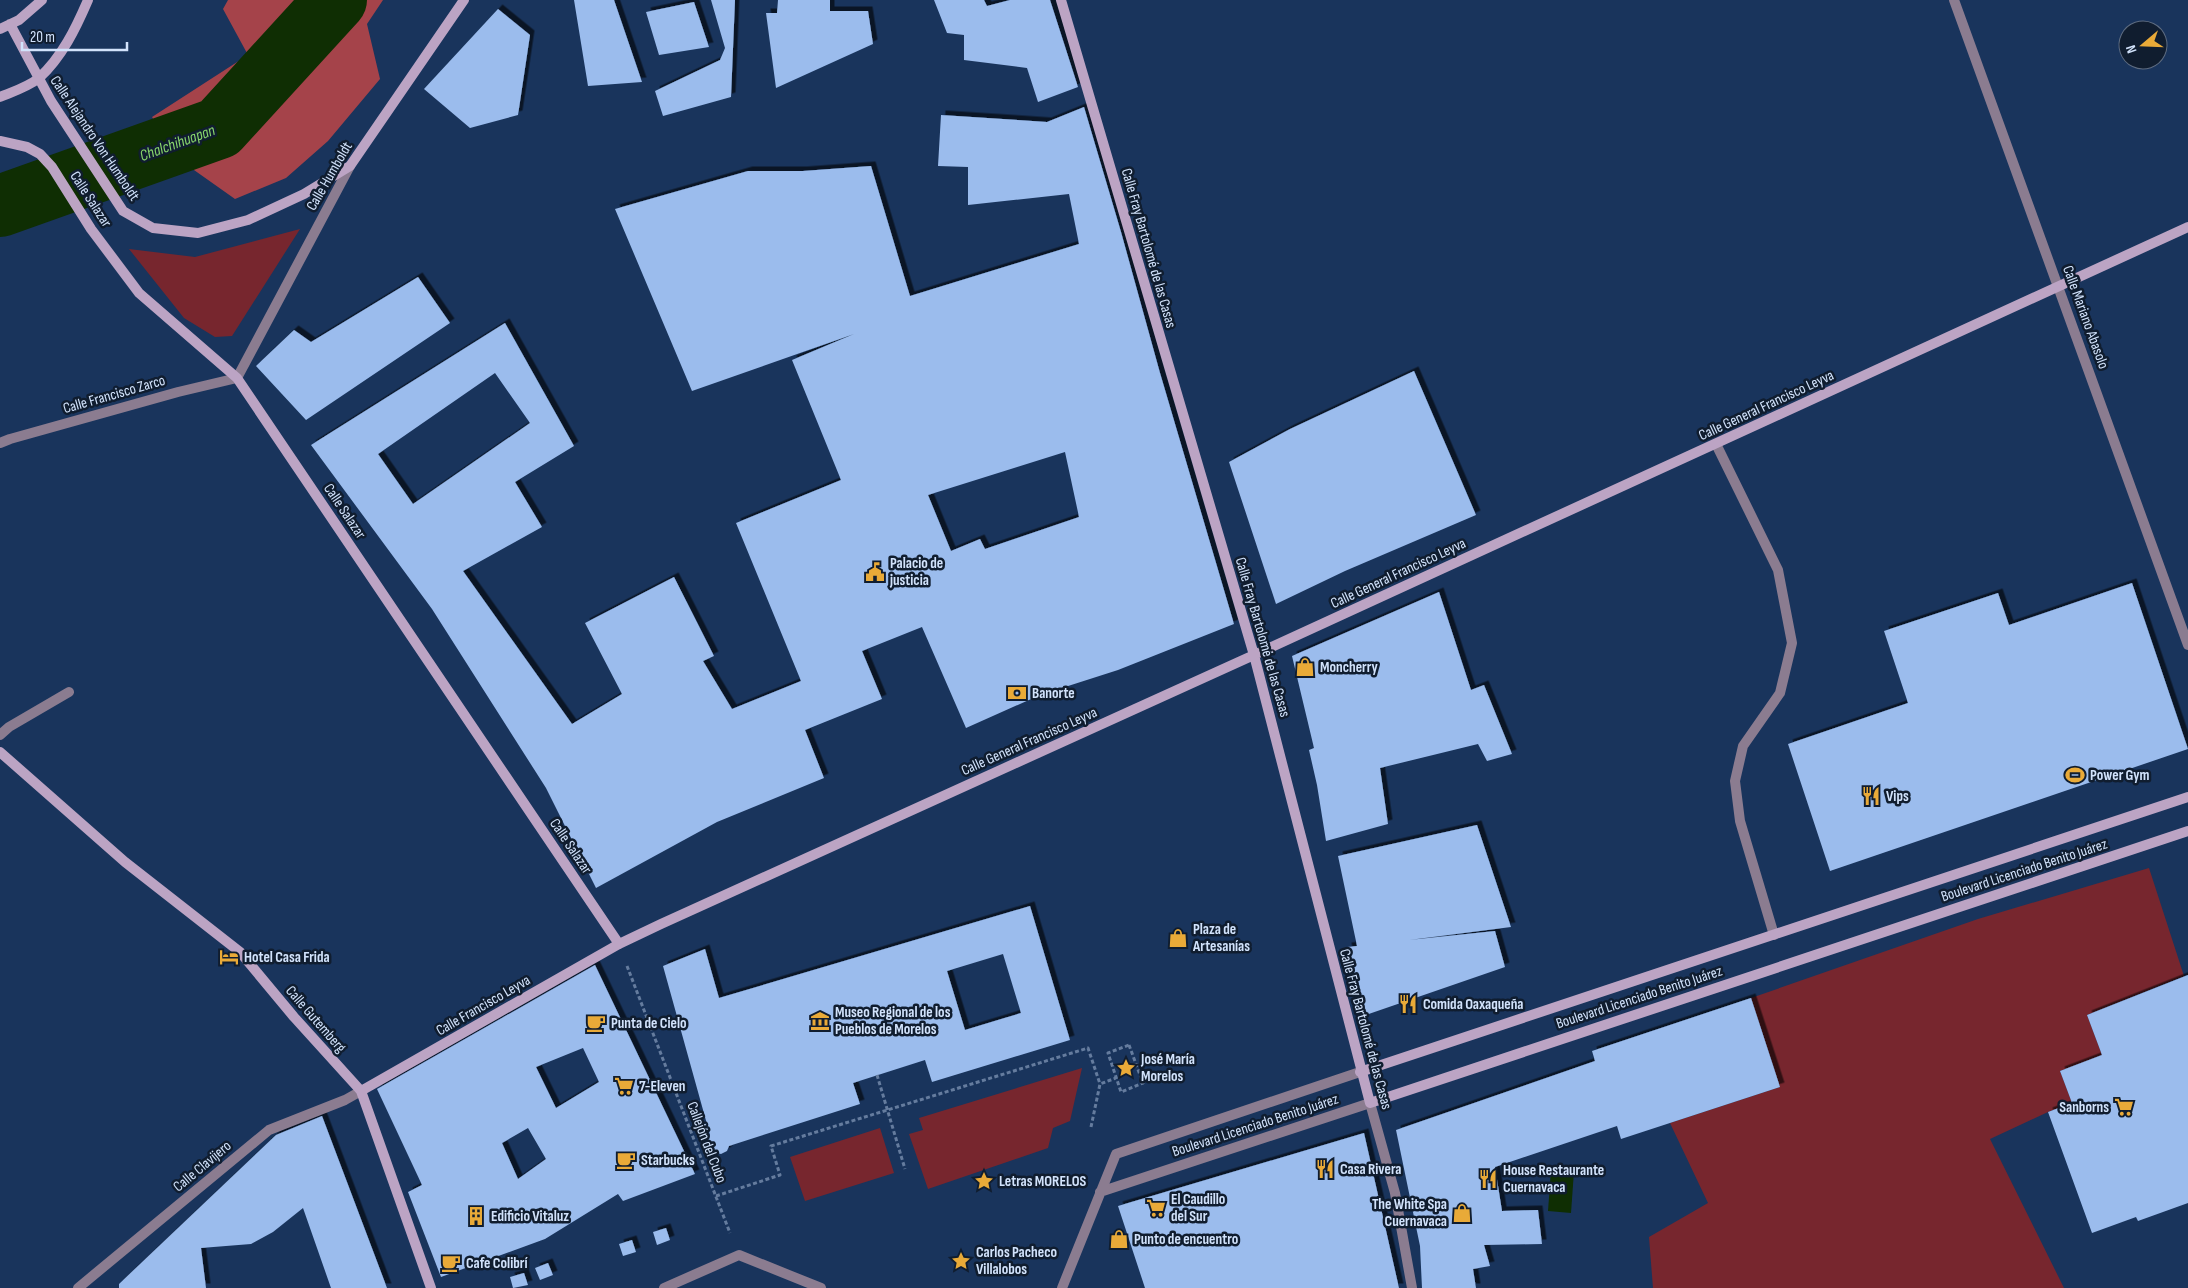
<svg xmlns="http://www.w3.org/2000/svg" width="2188" height="1288" font-family="'Sofia Sans Condensed',sans-serif">
	<defs>
		<filter id="shadow"><feDropShadow dx="4.5" dy="-4.5" stdDeviation="0" flood-color="#0009"/></filter>
	</defs>
	<rect width="100%" height="100%" fill="#19345c"/>
	<path fill="#77262e" d="M300,229L232,336L215,337L184,318L129,249L195,257Z
		M2149,868L2184,976L2087,1015L2102,1055L2060,1071L2072,1103L2048,1112L1990,1139L2064,1288H1653L1649,1237L1708,1203L1670,1123L1780,1087L1751,998L1978,919Z
		M1082,1068L1070,1121L1053,1128L1048,1148L928,1189L909,1134L923,1130L919,1118Z
		M880,1128L894,1173L805,1201L790,1157Z"/>
	<path fill="#a5434a" d="M228,0H383L367,24L380,79L328,141L286,178L235,199L177,158L152,117L248,55L223,9Z"/>
	<path fill="#0f2e03" d="M1551,1170L1574,1171L1571,1213L1548,1211Z"/>
	<g fill="none" stroke-linecap="round" stroke-linejoin="round">
		<path stroke="#0f2e03" stroke-width="62" d="M0,206L219,128L336,0"/>
	</g>
	<path fill="#9bbced" fill-rule="evenodd" filter="url(#shadow)" d="M574,0H614L642,82L588,86Z
		M711,0H735L731,97L663,116L655,91L720,60L725,48Z
		M778,0H830V11H868L873,44L776,88L766,13H777Z
		M934,0H984L987,6L1010,0H1050L1078,87L1038,102L1027,68L964,60V35L947,33Z
		M694,2L709,47L659,55L646,12Z
		M498,9L530,35L518,115L470,128L424,89Z
		M1084,107L1121,232L1160,373L1234,624L1118,670L1040,695L966,728L922,627L862,651L882,699L805,730L824,778L717,822L596,888L546,788L432,609L311,445L505,323L574,446L515,482L542,527L463,571L572,724L622,694L585,623L674,577L714,656L703,661L732,709L801,681L736,523L841,480L792,360L854,334L692,391L615,209L748,171H803L871,166L910,296L1079,244L1069,194L968,205V167L938,166L941,115L1047,122ZM495,373L530,423L413,504L378,454ZM1065,452L1079,517L985,549L980,539L951,551L928,495Z
		M418,277L450,323L306,420L256,366L294,330L311,342Z
		M1414,371L1476,515L1345,571L1276,604L1229,462L1290,429Z
		M2132,583L2188,749L1830,871L1788,744L1908,703L1884,631L1998,593L2009,625Z
		M1439,592L1471,690L1484,685L1512,754L1487,761L1478,744L1380,768L1388,824L1326,841L1317,785L1309,750L1314,748L1292,656Z
		M1477,825L1511,927L1409,940L1495,931L1505,967L1360,1017L1347,947L1357,946L1338,856Z
		M1030,906L1070,1040L932,1082L925,1060L853,1083L860,1104L729,1146L727,1151L721,1154L710,1151L707,1140L710,1135L663,966L705,949L719,998ZM1003,954L1021,1013L965,1030L947,971Z
		M595,965L695,1174L623,1201L618,1194L545,1239L441,1277L408,1192L422,1185L377,1089ZM583,1048L599,1082L556,1108L536,1067ZM528,1128L546,1159L518,1179L502,1143Z
		M2188,975V1203L2138,1221L2136,1217L2092,1233L2048,1112L2072,1103L2060,1071L2102,1055L2087,1015Z
		M1751,998L1780,1087L1621,1139L1617,1126L1495,1167L1502,1211L1538,1210L1542,1244L1484,1245L1490,1266L1473,1269L1476,1288H1422L1420,1246L1396,1130L1595,1061L1592,1051Z
		M322,1116L387,1288H331L303,1208L273,1232L251,1244L201,1248L206,1288H119V1284L276,1135Z
		M1364,1133L1399,1288H1145L1118,1206Z
		M666,1228L670,1240L657,1245L653,1232Z
		M632,1240L636,1252L623,1256L619,1244Z
		M548,1263L553,1275L540,1280L535,1268Z
		M524,1273L528,1285L513,1288L510,1277Z"/>
	<g fill="none" stroke-linecap="round" stroke-linejoin="round">
		<path stroke="#657c9e" stroke-width="3" stroke-dasharray="4 2.5" stroke-linecap="butt" d="M627,966L730,1233
			M1129,1045L1143,1083L1121,1092L1108,1053Z
			M877,1075L905,1169
			M1091,1127L1100,1084L1116,1078
			M716,1196L780,1175L771,1146L1088,1048L1100,1084"/>
		<path stroke="#8b7c90" stroke-width="10" d="M1716,444L1778,570L1792,643L1780,693L1743,746L1735,781L1740,821L1774,935
			M0,735L9,727L69,692"/>
		<path stroke="#8b7c90" stroke-width="10" d="M1954,0L2188,645
			M0,443L10,439L178,392L237,378L350,166
			M1100,1192L1370,1103L1395,1193L1412,1288
			M78,1288L269,1130L345,1100L361,1091
			M664,1288L739,1255L821,1288
			M1062,1288L1116,1154L1360,1072"/>
		<path stroke="#bca4c4" stroke-width="10" d="M1061,0L1254,655L1370,1103L2188,831
			M10,24L51,101L123,211L153,228L198,233L248,220L304,194L350,166L464,0
			M0,29L19,20L42,0
			M0,97C12,92 28,87 39,78C62,57 76,28 88,0
			M0,141L27,147L40,154L52,167L91,229L139,293L237,378L619,944
			M0,752L125,862L240,952L294,1017L361,1091L431,1288
			M1360,1072L2188,797
			M361,1091L619,944L661,924L1254,655L2188,227"/>
	</g>
	<defs>
		<g id="civic-bare" transform="scale(1.5)"><path d="M-.6-6.5H3V-4.5H.6V-3L4-1V1h2V6H-6V1h2V-1L-.6-3ZM-1.2 2.5V6h2.4V2.5Z" fill="#e9aa38" stroke="#101d2f" stroke-width="2.5" paint-order="stroke"/></g>
		<g id="shop-bare" transform="scale(1.5)"><path d="M-5-2.5h2.3a2.7 3.5 0 0 1 5.4 0H5L5.5 6h-11ZM-1.5-2.5h3a1.5 2.3 0 0 0-3 0Z" fill="#e9aa38" stroke="#101d2f" stroke-width="2.5" paint-order="stroke"/></g>
		<g id="bank-bare" transform="scale(1.5)"><path d="M-6-4H6V4H-6ZM0-2.3a2.3 2.3 0 1 0 0 4.6a2.3 2.3 0 1 0 0-4.6Z" fill="#e9aa38" stroke="#101d2f" stroke-width="2.5" paint-order="stroke"/></g>
		<g id="stadium-bare" transform="scale(1.5)"><path d="M0-5a6.5 5 0 1 0 0 10a6.5 5 0 1 0 0-10ZM-3.5-1.8h7v3.6h-7Z" fill="#e9aa38" stroke="#101d2f" stroke-width="2.5" paint-order="stroke"/></g>
		<g id="restaurant-bare" transform="scale(1.5)"><path d="M-5-6h1v4h1v-4h1v4h1v-4h1v5L-1.5 .5V6h-2V.5L-5-1ZM5-6V6H3V1.5H1.5Q1.5-4 5-6Z" fill="#e9aa38" stroke="#101d2f" stroke-width="2.5" paint-order="stroke"/></g>
		<g id="hotel-bare" transform="scale(1.5)"><path d="M-6-4.5h1.5V1H6V5H4.5V3h-9V5H-6ZM-4 0a1.8 1.8 0 1 1 3.6 0ZM.5 0V-2.5h3Q6-2.5 6 0Z" fill="#e9aa38" stroke="#101d2f" stroke-width="2.5" paint-order="stroke"/></g>
		<g id="museum-bare" transform="scale(1.5)"><path d="M0-6L6-3V-2H-6V-3ZM-5-1h2V3h-2ZM-1-1h2V3h-2ZM3-1h2V3H3ZM-6 4H6V6H-6Z" fill="#e9aa38" stroke="#101d2f" stroke-width="2.5" paint-order="stroke"/></g>
		<g id="cafe-bare" transform="scale(1.5)"><path d="M-5.5-4.5H6V0H3Q3 3.5 0 3.5H-2.5Q-5.5 3.5-5.5 0ZM3-3.2v2h1.7v-2ZM-6 4.5H4V6H-6Z" fill="#e9aa38" stroke="#101d2f" stroke-width="2.5" paint-order="stroke"/></g>
		<g id="sight-bare" transform="scale(1.5)"><path d="M0-6L1.8-2.2L6-1.7L2.9 1.2L3.7 5.4L0 3.3L-3.7 5.4L-2.9 1.2L-6-1.7L-1.8-2.2Z" fill="#e9aa38" stroke="#101d2f" stroke-width="2.5" paint-order="stroke"/></g>
		<g id="supermarket-bare" transform="scale(1.5)"><path d="M-6-5.5h2.5l.6 2H6L4.5 2H-2.5L-4.4-4H-6ZM-1.5 3.2a1.3 1.3 0 1 0 .1 0ZM3 3.2a1.3 1.3 0 1 0 .1 0Z" fill="#e9aa38" stroke="#101d2f" stroke-width="2.5" paint-order="stroke"/></g>
		<g id="building-bare" transform="scale(1.5)"><path d="M-4-6H4V6H1V3H-1V6H-4ZM-2.5-4.3h1.7v1.8h-1.7ZM.8-4.3h1.7v1.8H.8ZM-2.5-1h1.7V.8h-1.7ZM.8-1h1.7V.8H.8Z" fill="#e9aa38" stroke="#101d2f" stroke-width="2.5" paint-order="stroke"/></g>
	</defs>
	<g fill-rule="evenodd">
		<use href="#civic-bare" x="875" y="572"/>
		<use href="#shop-bare" x="1305" y="667"/>
		<use href="#bank-bare" x="1017" y="693"/>
		<use href="#stadium-bare" x="2075" y="775"/>
		<use href="#restaurant-bare" x="1871" y="796"/>
		<use href="#shop-bare" x="1178" y="938"/>
		<use href="#hotel-bare" x="229" y="957"/>
		<use href="#restaurant-bare" x="1408" y="1004"/>
		<use href="#museum-bare" x="820" y="1021"/>
		<use href="#cafe-bare" x="596" y="1023"/>
		<use href="#sight-bare" x="1126" y="1068"/>
		<use href="#supermarket-bare" x="624" y="1086"/>
		<use href="#supermarket-bare" x="2124" y="1107"/>
		<use href="#cafe-bare" x="626" y="1160"/>
		<use href="#restaurant-bare" x="1325" y="1169"/>
		<use href="#restaurant-bare" x="1488" y="1179"/>
		<use href="#sight-bare" x="984" y="1181"/>
		<use href="#supermarket-bare" x="1156" y="1208"/>
		<use href="#shop-bare" x="1462" y="1213"/>
		<use href="#building-bare" x="476" y="1216"/>
		<use href="#shop-bare" x="1119" y="1239"/>
		<use href="#sight-bare" x="961" y="1261"/>
		<use href="#cafe-bare" x="451" y="1263"/>
	</g>
	<g text-anchor="middle" stroke-width="5" stroke-linejoin="round" paint-order="stroke">
		<g font-size="15" fill="#d2e3fc" stroke="#101d2f">
			<text transform="translate(95 138) rotate(56)" y="5">Calle Alejandro Von Humboldt</text>
			<text transform="translate(329 176) rotate(-60)" y="5">Calle Humboldt</text>
			<text transform="translate(91 199) rotate(57)" y="5">Calle Salazar</text>
			<text transform="translate(1149 248) rotate(74)" y="5">Calle Fray Bartolomé de las Casas</text>
			<text transform="translate(2086 317) rotate(70)" y="5">Calle Mariano Abasolo</text>
			<text transform="translate(114 394) rotate(-16)" y="5">Calle Francisco Zarco</text>
			<text transform="translate(1766 405) rotate(-25)" y="5">Calle General Francisco Leyva</text>
			<text transform="translate(345 511) rotate(56)" y="5">Calle Salazar</text>
			<text transform="translate(1398 573) rotate(-25)" y="5">Calle General Francisco Leyva</text>
			<text transform="translate(1263 637) rotate(74)" y="5">Calle Fray Bartolomé de las Casas</text>
			<text transform="translate(1029 741) rotate(-24)" y="5">Calle General Francisco Leyva</text>
			<text transform="translate(571 846) rotate(56)" y="5">Calle Salazar</text>
			<text transform="translate(2024 870) rotate(-18)" y="5">Boulevard Licenciado Benito Juárez</text>
			<text transform="translate(1639 997) rotate(-18)" y="5">Boulevard Licenciado Benito Juárez</text>
			<text transform="translate(483 1005) rotate(-30)" y="5">Calle Francisco Leyva</text>
			<text transform="translate(316 1019) rotate(49)" y="5">Calle Gutemberg</text>
			<text transform="translate(1366 1029) rotate(75)" y="5">Calle Fray Bartolomé de las Casas</text>
			<text transform="translate(1255 1125) rotate(-18)" y="5">Boulevard Licenciado Benito Juárez</text>
			<text transform="translate(707 1142) rotate(69)" y="5">Callejón del Cubo</text>
			<text transform="translate(202 1166) rotate(-40)" y="5">Calle Clavijero</text>
		</g>
		<g font-size="15" font-weight="bold" fill="#d2e3fc" stroke="#101d2f" text-anchor="start">
			<text x="890" y="568">Palacio de<tspan x="890" dy="17">justicia</tspan></text>
			<text x="1320" y="672">Moncherry</text>
			<text x="1032" y="698">Banorte</text>
			<text x="2090" y="780">Power Gym</text>
			<text x="1886" y="801">Vips</text>
			<text x="1193" y="934">Plaza de<tspan x="1193" dy="17">Artesanías</tspan></text>
			<text x="244" y="962">Hotel Casa Frida</text>
			<text x="1423" y="1009">Comida Oaxaqueña</text>
			<text x="835" y="1017">Museo Regional de los<tspan x="835" dy="17">Pueblos de Morelos</tspan></text>
			<text x="611" y="1028">Punta de Cielo</text>
			<text x="1141" y="1064">José María<tspan x="1141" dy="17">Morelos</tspan></text>
			<text x="639" y="1091">7-Eleven</text>
			<text x="2109" y="1112" text-anchor="end">Sanborns</text>
			<text x="641" y="1165">Starbucks</text>
			<text x="1340" y="1174">Casa Rivera</text>
			<text x="1503" y="1175">House Restaurante<tspan x="1503" dy="17">Cuernavaca</tspan></text>
			<text x="999" y="1186">Letras MORELOS</text>
			<text x="1171" y="1204">El Caudillo<tspan x="1171" dy="17">del Sur</tspan></text>
			<text x="1447" y="1209" text-anchor="end">The White Spa<tspan x="1447" dy="17">Cuernavaca</tspan></text>
			<text x="491" y="1221">Edificio Vitaluz</text>
			<text x="1134" y="1244">Punto de encuentro</text>
			<text x="976" y="1257">Carlos Pacheco<tspan x="976" dy="17">Villalobos</tspan></text>
			<text x="466" y="1268">Cafe Colibrí</text>
		</g>
		<g font-size="16" font-style="italic" fill="#88d66c" stroke="#101d2f">
			<text transform="translate(177 142) rotate(-20)" y="6">Chalchihuapan</text>
		</g>
	</g>
	<g transform="translate(2143 45) rotate(251)"><circle r="24" fill="#101d2f" stroke="#5e6c81"/>
	<path d="M0-4L9 19L0 12L-9 19Z" fill="#e9aa38"/>
	<text y="-8" font-size="14" font-weight="bold" text-anchor="middle" fill="#d2e3fc">N</text>
	</g>
	<path d="M22 42v8h105v-8" fill="none" stroke="#d2e3fc" stroke-width="2.5"/>
	<text x="30" y="42" font-size="15" fill="#d2e3fc" stroke="#101d2f" stroke-width="4" paint-order="stroke">20 m</text>
</svg>
